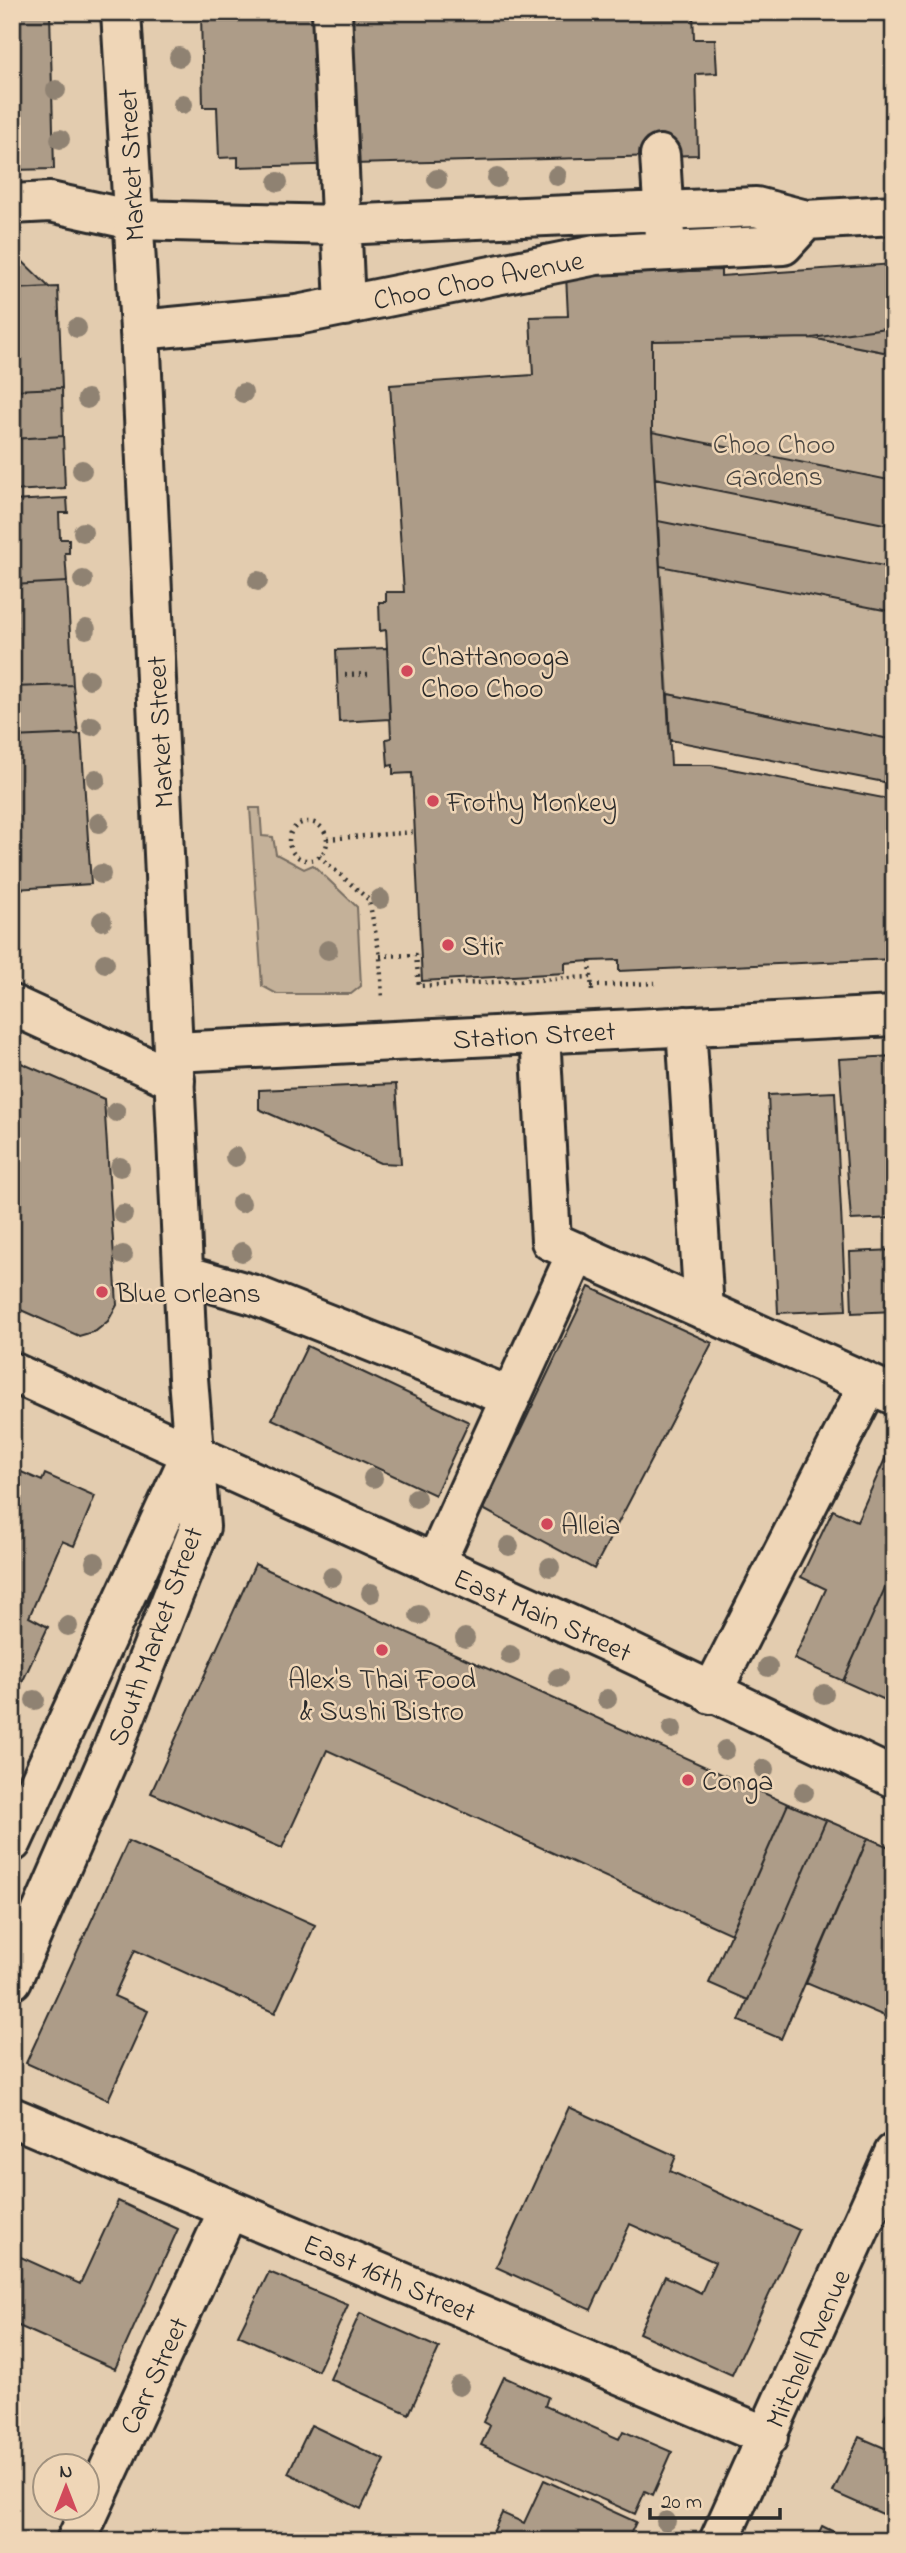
<svg xmlns="http://www.w3.org/2000/svg" width="906" height="2553" font-family="'Indie Flower',sans-serif">
	<rect width="100%" height="100%" fill="#e3ccaf"/>
	<filter id="ink" filterUnits="userSpaceOnUse"><feTurbulence type="fractalNoise" baseFrequency=".0143" numOctaves="2"/><feDisplacementMap in="SourceGraphic" scale="14" xChannelSelector="R" yChannelSelector="G"/><feConvolveMatrix kernelMatrix="1 2 1 2 8 2 1 2 1" color-interpolation-filters="sRGB"/></filter>
	<g filter="url(#ink)">
		<path fill="#c4b199" stroke="#786e62" stroke-width="2" d="M812,338L894,354V740L668,694L652,432V341Z
			M250,808H260L262,836L273,837L276,854L304,869L313,865L357,907L361,986L351,994H277L262,986Z"/>
		<path fill="#ad9c88" stroke="#2b2b2b" stroke-width="2" d="M12,12H50L54,169L12,170Z
			M201,12H693L694,39H715L717,73L696,74L698,155L238,167V157L219,158L217,107H203Z
			M12,251L49,287L12,289Z
			M894,264V327L812,338L652,341V432L671,765H711L894,800V959L619,971V960L590,961L565,963V973L422,981L412,773L393,774V765L388,766L386,739L391,738L387,648L386,630L380,631L379,602H386V592H404L390,385L533,375L530,317L568,316L566,275L721,270V276Z
			M58,287L62,388L12,390V289Z
			M894,327V354L812,338Z
			M62,388L63,436L12,439V390Z
			M652,432L894,481V526L655,478Z
			M63,436L65,488L12,491V439Z
			M67,498L68,513H59L60,539H69V553H65L67,582L12,585V501Z
			M658,521L894,568V612L660,566Z
			M67,582L73,685L12,687V585Z
			M387,648L390,719L339,722L336,650Z
			M73,685L78,734L12,737V687Z
			M668,694L894,740V784L670,740Z
			M81,734L91,884L16,889L12,737Z
			M894,1056V1218L851,1220L839,1059Z
			M12,1059L104,1099L117,1305L108,1321L96,1331L79,1336L12,1306Z
			M396,1084L401,1164L380,1163L259,1109V1090Z
			M835,1092L846,1310L778,1313L768,1095Z
			M894,1250V1311L852,1313L850,1252Z
			M589,1287L712,1343L594,1569L483,1509Z
			M307,1346L469,1422L435,1495L272,1419Z
			M894,1439V1568L843,1681L794,1659L826,1589L801,1577L833,1510L857,1521Z
			M12,1468L42,1481L45,1474L95,1496L74,1546L62,1541L29,1617L48,1627L12,1704Z
			M255,1564L788,1804L731,1934L327,1750L282,1848L151,1793Z
			M894,1568V1704L843,1681Z
			M788,1804L826,1820L748,2000L709,1983Z
			M826,1820L868,1838L781,2039L739,2021Z
			M868,1838L894,1849V2007L889,2018L806,1983Z
			M128,1841L315,1925L275,2013L135,1950L114,1996L148,2011L108,2100L26,2063Z
			M569,2107L676,2156L670,2171L799,2230L732,2375L639,2333L665,2276L701,2293L715,2262L630,2224L591,2310L496,2267Z
			M118,2201L178,2229L115,2369L12,2323V2253L80,2284Z
			M269,2272L348,2305L318,2371L238,2335Z
			M360,2313L439,2348L409,2414L330,2379Z
			M504,2377L548,2397L545,2406L619,2439L623,2431L672,2452L653,2495L645,2491L635,2514L481,2445L490,2426L483,2422Z
			M894,2398V2423L884,2419Z
			M311,2425L385,2460L361,2509L288,2473Z
			M859,2437L894,2452V2519L833,2492Z
			M544,2480L636,2522L627,2541H489L502,2513L524,2523Z
			M822,2526L852,2541H815Z"/>
		<g fill="none" stroke-linecap="round" stroke-linejoin="round">
			<g stroke="#2b2b2b" stroke-width="44">
				<path id="minor" d="M332,12L345,306
					M660,155L665,236
					M12,204L50,202L133,220L339,225L756,207L806,220L894,215
					M140,330L297,315L596,255L783,245L806,220
					M12,1005L175,1080
					M686,1026L704,1310
					M540,1034L551,1241L894,1395
					M174,1052L894,1016
					M184,1275L254,1295L511,1397
					M435,1564L577,1252
					M711,1694L869,1384
					M12,2117L768,2437
					M76,2541L229,2209
					M719,2541L894,2153"/>
			</g>
			<g stroke="#2b2b2b" stroke-width="44">
				<path id="major" d="M12,1372L610,1643L894,1778
					M12,1842L190,1456
					M12,1980L113,1748L200,1527L188,1378L140,330L121,12"/>
			</g>
			<path stroke="#2b2b2b" stroke-width="4.5" stroke-dasharray="2 5" stroke-linecap="butt" d="M345,675L369,674
				M289 841a19 19 0 1 1 38 0a19 19 0 1 1-38 0Z
				M327,839L414,832
				M319,856L369,900L380,956L382,1000
				M380,956L416,955L419,986L591,977
				M590,961L592,992
				M591,986L655,983"/>
			<use href="#minor" stroke="#efd6b7" stroke-width="38"/>
			<use href="#major" stroke="#efd6b7" stroke-width="38"/>
		</g>
		<g fill="#8f8272">
			<circle cx="179" cy="57" r="10"/>
			<circle cx="56" cy="90" r="10"/>
			<circle cx="183" cy="104" r="10"/>
			<circle cx="60" cy="139" r="10"/>
			<circle cx="557" cy="176" r="10"/>
			<circle cx="497" cy="178" r="10"/>
			<circle cx="437" cy="179" r="10"/>
			<circle cx="278" cy="182" r="10"/>
			<circle cx="77" cy="328" r="10"/>
			<circle cx="243" cy="393" r="10"/>
			<circle cx="87" cy="399" r="10"/>
			<circle cx="82" cy="470" r="10"/>
			<circle cx="83" cy="532" r="10"/>
			<circle cx="83" cy="580" r="10"/>
			<circle cx="258" cy="581" r="10"/>
			<circle cx="86" cy="629" r="10"/>
			<circle cx="89" cy="679" r="10"/>
			<circle cx="92" cy="726" r="10"/>
			<circle cx="96" cy="779" r="10"/>
			<circle cx="99" cy="823" r="10"/>
			<circle cx="101" cy="874" r="10"/>
			<circle cx="380" cy="899" r="10"/>
			<circle cx="102" cy="921" r="10"/>
			<circle cx="328" cy="950" r="10"/>
			<circle cx="105" cy="963" r="10"/>
			<circle cx="116" cy="1112" r="10"/>
			<circle cx="235" cy="1157" r="10"/>
			<circle cx="120" cy="1167" r="10"/>
			<circle cx="241" cy="1203" r="10"/>
			<circle cx="123" cy="1214" r="10"/>
			<circle cx="242" cy="1252" r="10"/>
			<circle cx="123" cy="1255" r="10"/>
			<circle cx="373" cy="1478" r="10"/>
			<circle cx="416" cy="1498" r="10"/>
			<circle cx="509" cy="1546" r="10"/>
			<circle cx="95" cy="1562" r="10"/>
			<circle cx="550" cy="1567" r="10"/>
			<circle cx="332" cy="1577" r="10"/>
			<circle cx="371" cy="1593" r="10"/>
			<circle cx="419" cy="1615" r="10"/>
			<circle cx="68" cy="1626" r="10"/>
			<circle cx="465" cy="1638" r="10"/>
			<circle cx="510" cy="1655" r="10"/>
			<circle cx="768" cy="1667" r="10"/>
			<circle cx="558" cy="1678" r="10"/>
			<circle cx="824" cy="1694" r="10"/>
			<circle cx="607" cy="1699" r="10"/>
			<circle cx="35" cy="1700" r="10"/>
			<circle cx="672" cy="1729" r="10"/>
			<circle cx="725" cy="1750" r="10"/>
			<circle cx="764" cy="1769" r="10"/>
			<circle cx="804" cy="1792" r="10"/>
			<circle cx="459" cy="2386" r="10"/>
			<circle cx="666" cy="2521" r="10"/>
		</g>
	</g>
	<g fill="#d1495b" stroke="#efd6b7" stroke-width="2.5">
		<circle cx="407" cy="671" r="7"/>
		<circle cx="433" cy="801" r="7"/>
		<circle cx="448" cy="945" r="7"/>
		<circle cx="102" cy="1292" r="7"/>
		<circle cx="547" cy="1524" r="7"/>
		<circle cx="382" cy="1650" r="7"/>
		<circle cx="688" cy="1780" r="7"/>
	</g>
	<g text-anchor="middle" stroke-width="5" stroke-linejoin="round" paint-order="stroke">
		<g font-size="28" fill="#2b2b2b" stroke="#efd6b7">
			<text transform="translate(130 165) rotate(-93)" y="10">Market Street</text>
			<text transform="translate(478 279) rotate(-11)" y="10">Choo Choo Avenue</text>
			<text transform="translate(159 732) rotate(-93)" y="10">Market Street</text>
			<text transform="translate(534 1034) rotate(-3)" y="10">Station Street</text>
			<text transform="translate(543 1614) rotate(24)" y="10">East Main Street</text>
			<text transform="translate(154 1636) rotate(-70)" y="10">South Market Street</text>
			<text transform="translate(390 2277) rotate(23)" y="10">East 16th Street</text>
			<text transform="translate(807 2348) rotate(-66)" y="10">Mitchell Avenue</text>
			<text transform="translate(153 2375) rotate(-65)" y="10">Carr Street</text>
		</g>
		<g font-size="28" fill="#4a4641" stroke="#efd6b7">
			<text x="774" y="453">Choo Choo<tspan x="774" dy="32">Gardens</tspan></text>
		</g>
		<g font-size="28" fill="#2b2b2b" stroke="#efd6b7" text-anchor="start">
			<text x="421" y="665">Chattanooga<tspan x="421" dy="32">Choo Choo</tspan></text>
			<text x="447" y="811">Frothy Monkey</text>
			<text x="462" y="955">Stir</text>
			<text x="116" y="1302">Blue Orleans</text>
			<text x="561" y="1534">Alleia</text>
			<text x="382" y="1688" text-anchor="middle">Alex's Thai Food<tspan x="382" dy="32">&amp; Sushi Bistro</tspan></text>
			<text x="702" y="1790">Conga</text>
		</g>
	</g>
	<rect width="906" height="2553" fill="none" stroke="#efd6b7" stroke-width="42"/>
	<rect x="21" y="21" width="864" height="2511" fill="none" stroke="#2b2b2b" stroke-width="2.5" filter="url(#ink)"/>
	<g transform="translate(66 2487)"><circle r="33" fill="#efd6b7" stroke="#a1927f" stroke-width="2"/>
	<path d="M0-5L12 26L0 18L-12 26Z" fill="#d1495b"/>
	<text y="-10" font-size="19" font-weight="bold" text-anchor="middle" fill="#2b2b2b">N</text>
	</g>
	<path d="M650 2508v10h130v-10" fill="none" stroke="#2b2b2b" stroke-width="3.5"/>
	<text x="661" y="2508" font-size="21" fill="#2b2b2b" stroke="#efd6b7" stroke-width="5" paint-order="stroke">20 m</text>
</svg>
